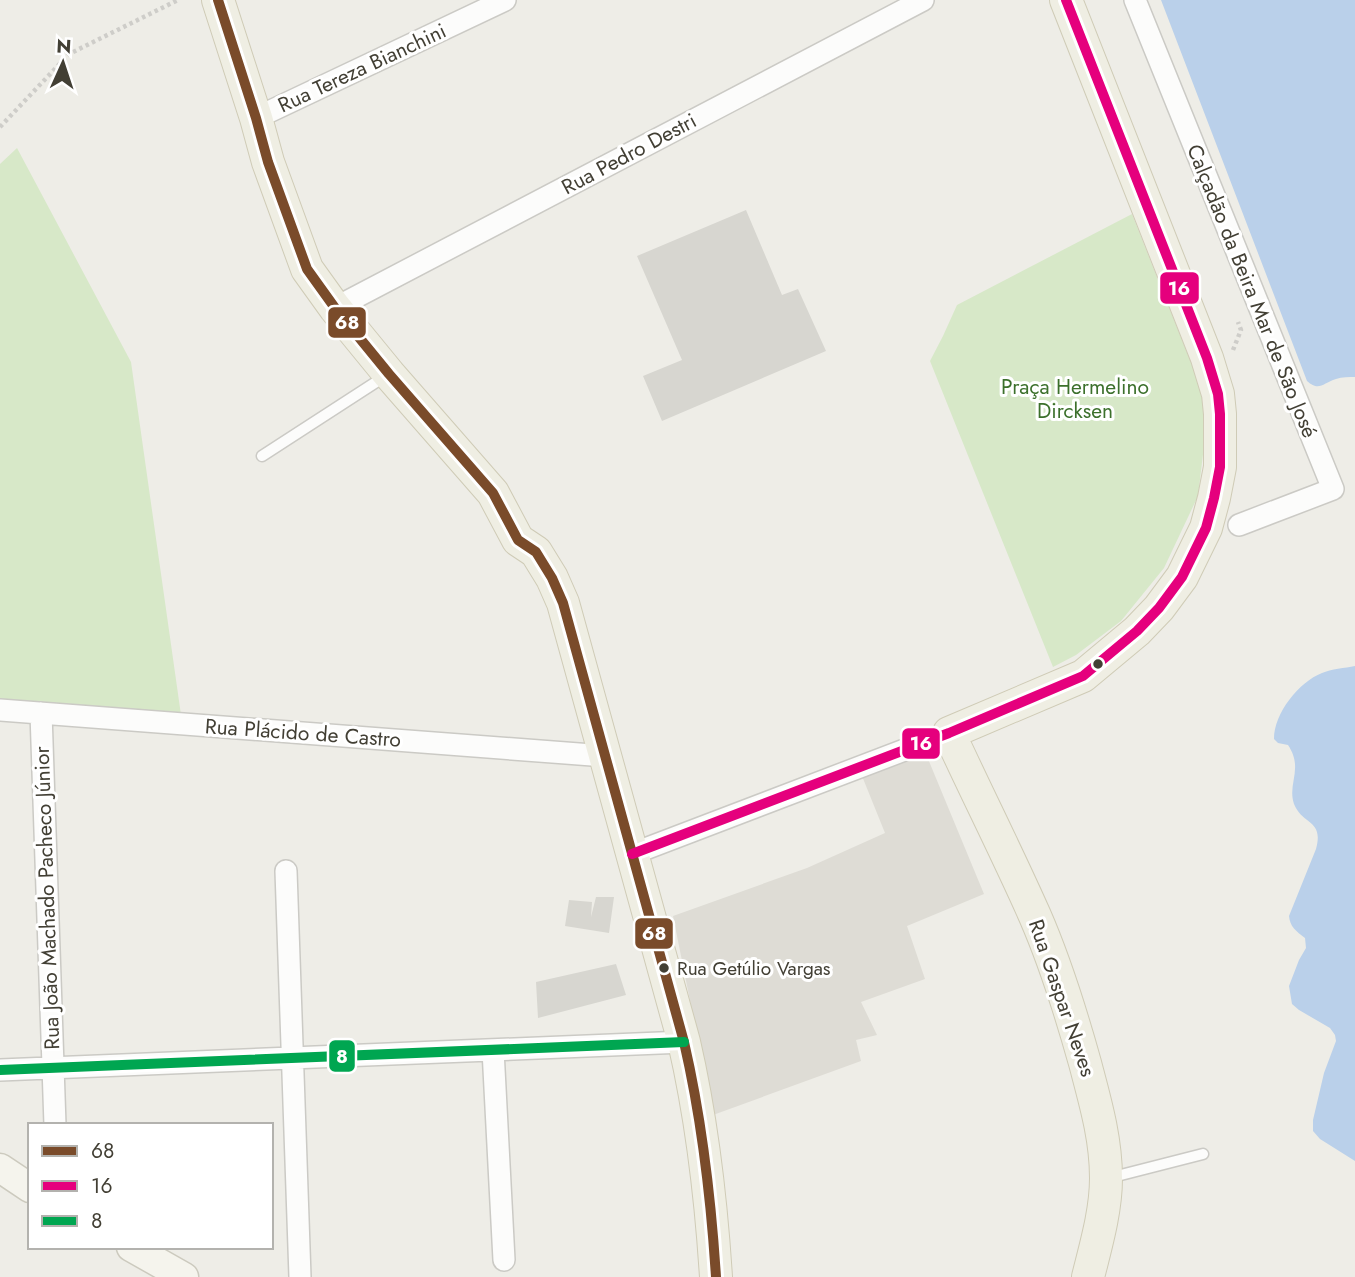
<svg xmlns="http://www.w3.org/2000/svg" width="1355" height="1277" font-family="Jost,sans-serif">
	<rect width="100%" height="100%" fill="#eeede7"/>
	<path fill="#dedcd5" d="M926,754L984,894L907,926L925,979L861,1002L877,1035L856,1040L861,1061L713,1115L673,916L807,868L885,833L862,776Z"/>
	<path fill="#d7e8c8" d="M17,148L131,362L181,715L0,700V164Z
		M1132,214L1205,398L1204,446L1198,496L1164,568L1121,621L1076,655L1053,667L930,361L943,336L957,305Z"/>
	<path fill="#bad0ea" d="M1161,0H1355V377C1349,377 1342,377 1336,379C1323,383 1319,392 1307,381Z
		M1355,666V1161L1320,1139L1313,1131V1120L1324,1073L1336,1041L1335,1035L1330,1028L1299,1010L1292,1004L1289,986L1299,960L1306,948L1305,938C1296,931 1290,927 1289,916L1316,849C1324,819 1303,826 1294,804C1287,783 1304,769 1288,745L1278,743L1274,739C1274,713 1299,682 1322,673C1331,669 1345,668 1355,666Z"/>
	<path fill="#d7d6d0" d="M746,210L782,295L798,289L826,351L662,421L643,376L682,360L637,256Z
		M596,897H614L609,933L565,926L569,900L592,902L591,917Z
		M616,964L626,995L538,1018L536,982Z"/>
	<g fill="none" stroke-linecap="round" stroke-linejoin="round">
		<g stroke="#cbcac5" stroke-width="13">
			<path id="lane" d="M262,456L387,375
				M1109,1178L1203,1154"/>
		</g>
		<g stroke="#cbcac5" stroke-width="24">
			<path id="street" d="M1135,0L1333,489L1239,525
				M256,118L505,0
				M335,308L923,0
				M0,710L605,756
				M41,713L55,1125
				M632,854L949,733
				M286,871L300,1277
				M493,1050L504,1260
				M0,1070L684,1042"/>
		</g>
		<g stroke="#cccabe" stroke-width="31">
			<path id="secondary" d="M0,1168L30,1188
				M131,1247L184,1277"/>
		</g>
		<g stroke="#cfcbb6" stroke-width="34">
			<path id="primary" d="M218,0L256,118L268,162L307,269L335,308L389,374L493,493L518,540L536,552L552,578L563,603L684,1042C702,1120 711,1198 716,1277
				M1066,0L1207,358L1218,394L1220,414V467L1214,498L1206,528L1182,577L1159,608L1137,631L1083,676L949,733C977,794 1008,855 1035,916C1056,964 1071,1013 1085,1063C1095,1101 1106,1138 1106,1178C1106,1211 1096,1245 1088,1277"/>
		</g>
		<path stroke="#cecdc9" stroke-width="4.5" stroke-dasharray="3.5 3.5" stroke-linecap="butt" d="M0,127L69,54L178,0
			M1233,350L1241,330L1238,322"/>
		<use href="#lane" stroke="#fcfcfb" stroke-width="10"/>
		<use href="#street" stroke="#fcfcfb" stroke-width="21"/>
		<use href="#secondary" stroke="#f5f4ed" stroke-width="28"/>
		<use href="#primary" stroke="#efeee3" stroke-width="32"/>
		<g stroke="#fff" stroke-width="16">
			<path id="bus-1" d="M218,0L256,118L268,162L307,269L335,308L389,374L493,493L518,540L536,552L552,578L563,603L684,1042C702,1120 711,1198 716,1277"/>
		</g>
		<g stroke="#fff" stroke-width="16">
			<path id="bus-2" d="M632,854L949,733L1083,676L1137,631L1159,608L1182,577L1206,528L1214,498L1220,467V414L1218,394L1207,358L1066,0"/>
		</g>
		<g stroke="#fff" stroke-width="16">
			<path id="bus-3" d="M0,1070L684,1042"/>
		</g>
		<use href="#bus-1" stroke="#7a4b2a" stroke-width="10"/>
		<use href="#bus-2" stroke="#e5007d" stroke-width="10"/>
		<use href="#bus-3" stroke="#00a651" stroke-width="10"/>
	</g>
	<g fill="#423f34" stroke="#fff" stroke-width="2.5">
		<circle cx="1098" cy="664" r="6"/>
		<circle cx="664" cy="968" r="6"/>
	</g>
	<g text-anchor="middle" stroke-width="6" stroke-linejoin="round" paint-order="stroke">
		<g font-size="19" fill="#423f34" stroke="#fff" text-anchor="start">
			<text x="677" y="975">Rua Getúlio Vargas</text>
		</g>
		<g font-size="21" fill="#423f34" stroke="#fff">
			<text transform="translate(362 68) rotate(-25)" y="7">Rua Tereza Bianchini</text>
			<text transform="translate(629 154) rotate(-28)" y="7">Rua Pedro Destri</text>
			<text transform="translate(1252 291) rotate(68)" y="7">Calçadão da Beira Mar de São José</text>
			<text transform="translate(303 733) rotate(4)" y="7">Rua Plácido de Castro</text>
			<text transform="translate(47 898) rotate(-92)" y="7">Rua João Machado Pacheco Júnior</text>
			<text transform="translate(1062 998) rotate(71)" y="7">Rua Gaspar Neves</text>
		</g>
		<g font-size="21" fill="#3c702c" stroke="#fff">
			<text x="1075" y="394">Praça Hermelino<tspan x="1075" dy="24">Dircksen</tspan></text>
		</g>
	</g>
	<g stroke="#fff" stroke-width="2.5">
		<rect x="1159" y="271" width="41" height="34" rx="7" fill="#e5007d"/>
		<rect x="327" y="306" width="40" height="33" rx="7" fill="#7a4b2a"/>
		<rect x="901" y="727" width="40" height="33" rx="7" fill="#e5007d"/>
		<rect x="634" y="917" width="40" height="33" rx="7" fill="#7a4b2a"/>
		<rect x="328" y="1039" width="28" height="34" rx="7" fill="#00a651"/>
	</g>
	<g font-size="19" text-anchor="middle" font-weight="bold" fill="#fff">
		<text x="1179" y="295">16</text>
		<text x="347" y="329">68</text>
		<text x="921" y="750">16</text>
		<text x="654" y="940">68</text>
		<text x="342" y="1063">8</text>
	</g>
	<rect x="28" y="1123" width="245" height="126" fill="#ffffff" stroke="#b3b2ae" stroke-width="2"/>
	<rect x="42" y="1146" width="35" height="10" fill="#7a4b2a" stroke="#b3b2ae" stroke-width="2"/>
	<text x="91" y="1158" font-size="21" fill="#423f34">68</text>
	<rect x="42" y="1181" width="35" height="10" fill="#e5007d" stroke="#b3b2ae" stroke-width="2"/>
	<text x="91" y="1193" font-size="21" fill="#423f34">16</text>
	<rect x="42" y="1216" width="35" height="10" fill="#00a651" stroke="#b3b2ae" stroke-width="2"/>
	<text x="91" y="1228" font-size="21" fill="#423f34">8</text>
	<g transform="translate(63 63) rotate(3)" stroke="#ffffff" stroke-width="5" paint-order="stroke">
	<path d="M0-5L12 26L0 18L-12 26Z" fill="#423f34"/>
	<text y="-10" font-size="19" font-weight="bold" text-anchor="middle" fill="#423f34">N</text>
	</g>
</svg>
